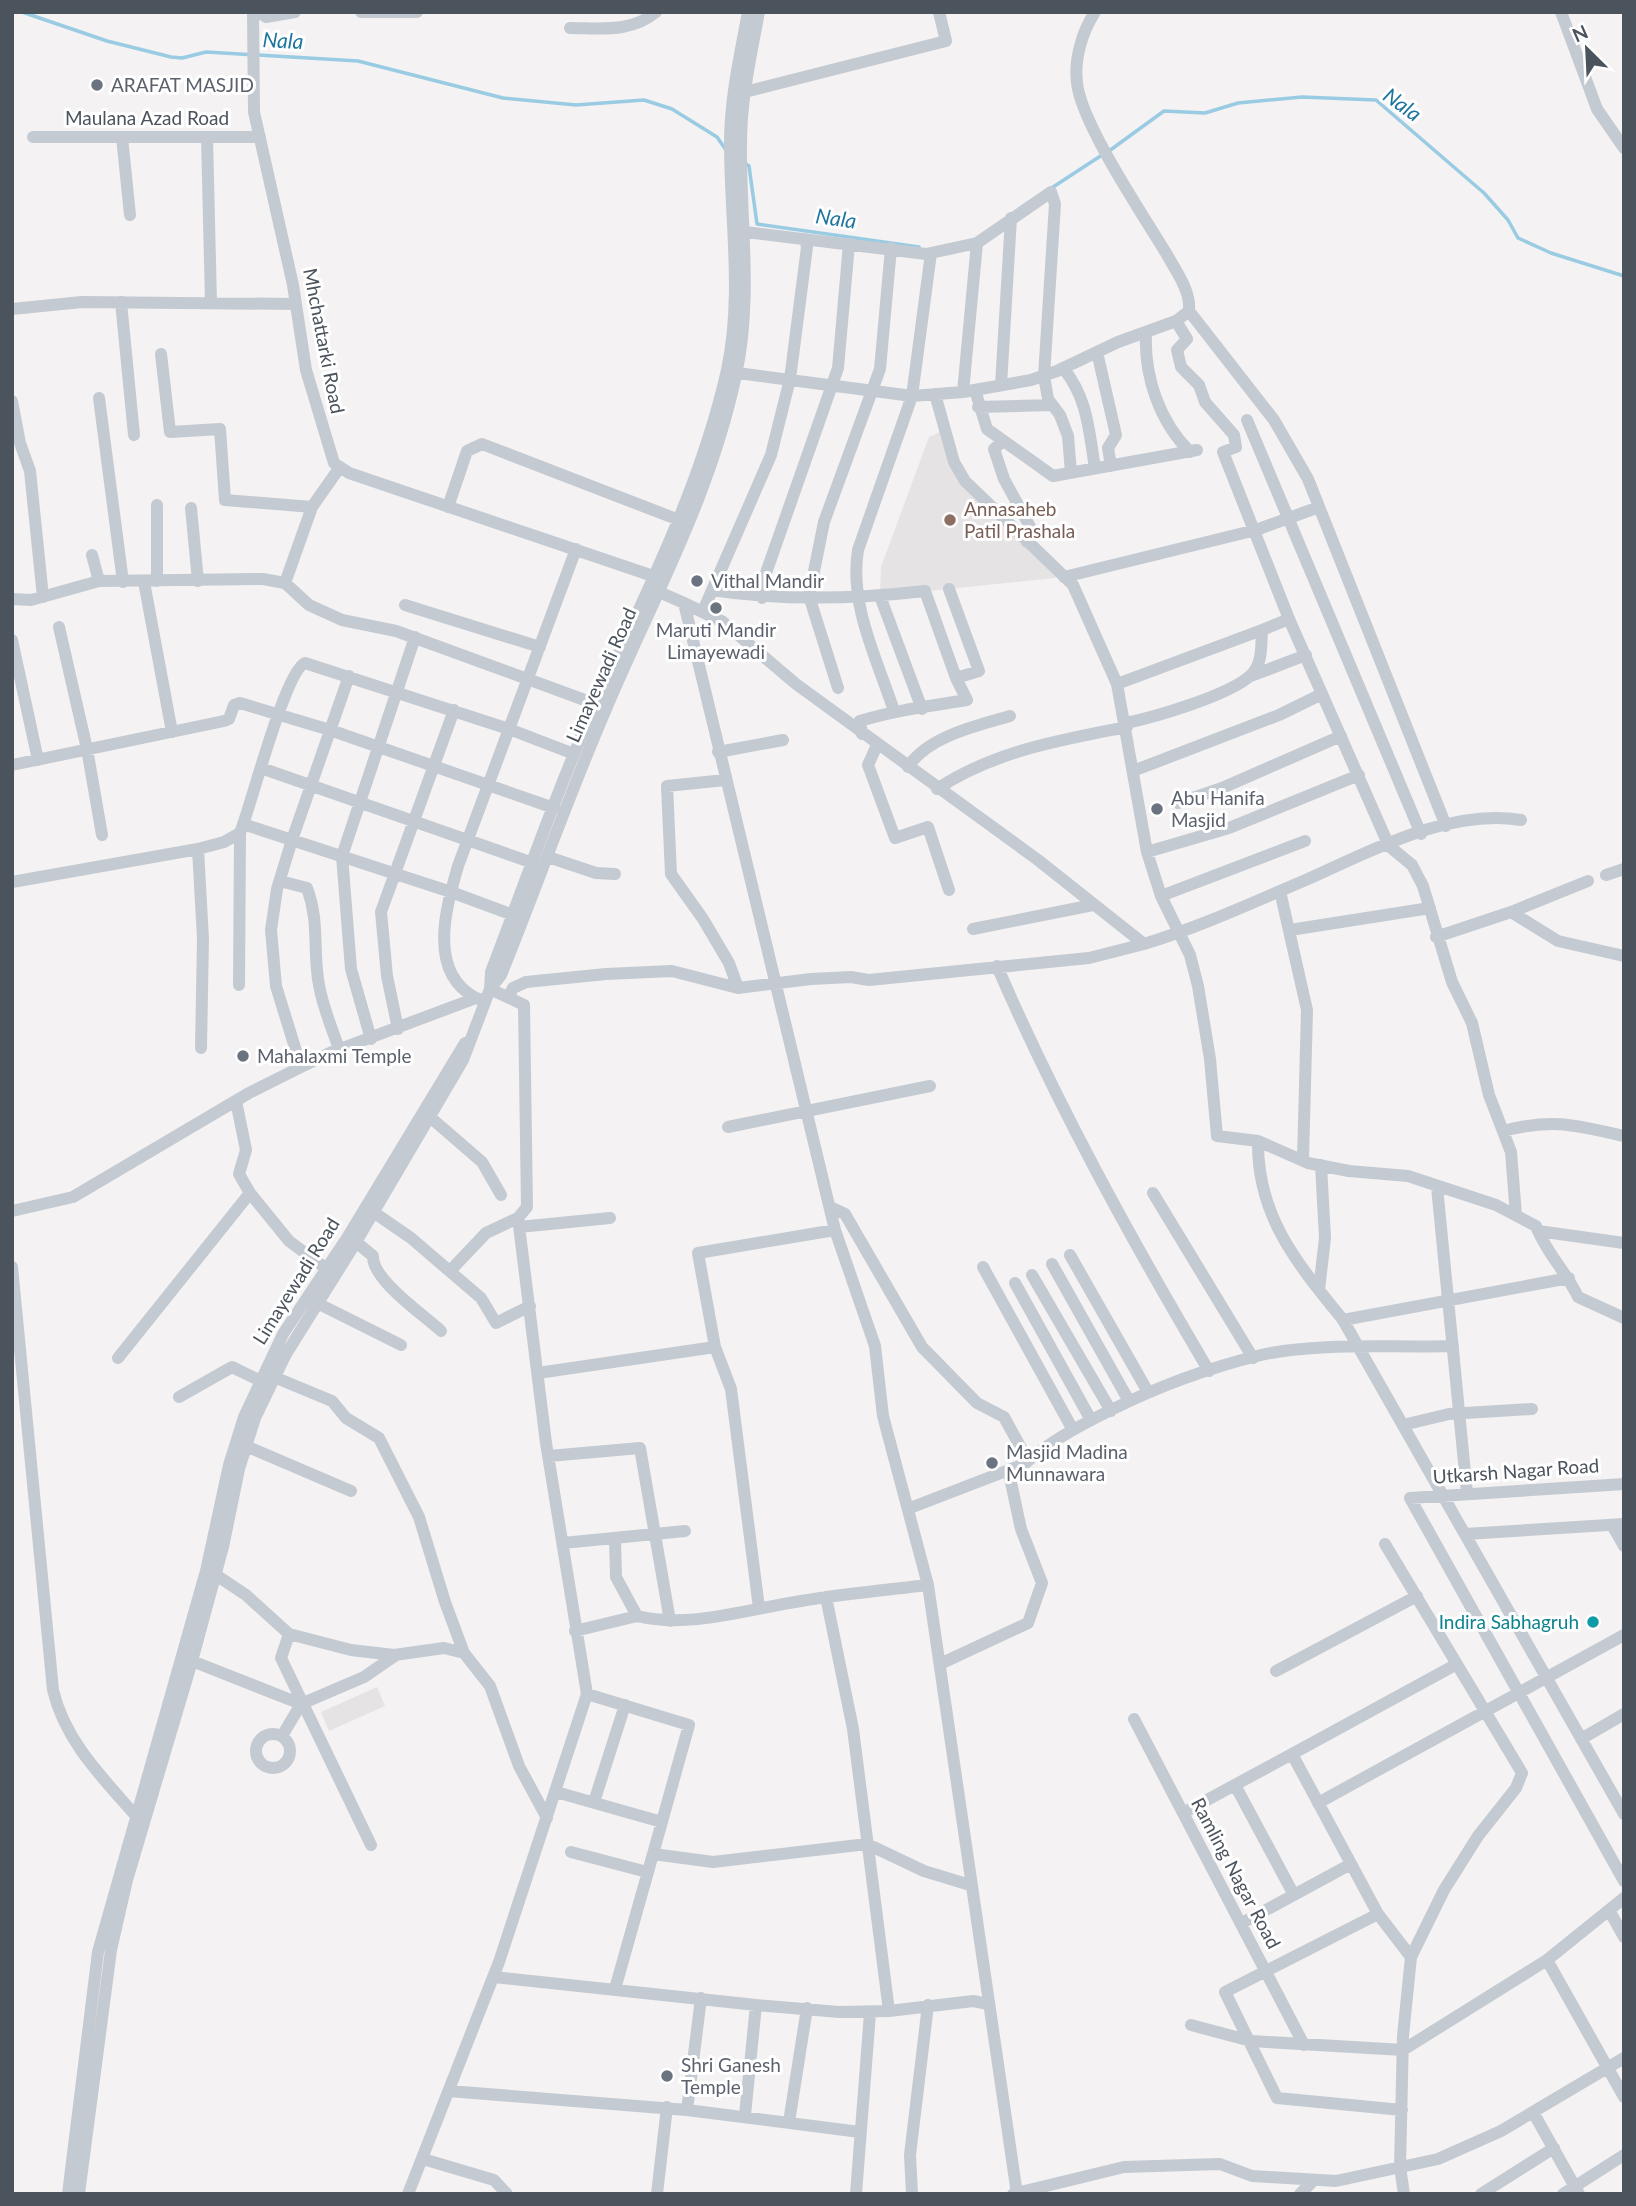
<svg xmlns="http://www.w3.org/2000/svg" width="1636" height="2206" font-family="Lato,sans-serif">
	<rect width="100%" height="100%" fill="#f4f2f2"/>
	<path fill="#e5e3e3" d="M944,430L958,470L1064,577L880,596L881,567L929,437Z
		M377,1687L385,1706L329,1731L321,1712Z"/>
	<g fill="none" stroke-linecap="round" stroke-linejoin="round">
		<path stroke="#99cbe3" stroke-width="3.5" d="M22,12L107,41L171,57L182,58L206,52L358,61L503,98L576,105L644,100L672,109L717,137L726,150
			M1109,151L1164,111L1205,113L1238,103L1302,97L1376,100L1484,193L1508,220L1518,238L1551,253L1624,276
			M746,164L749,166L757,224L919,247
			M1050,189L1102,155"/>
		<path stroke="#c4cad1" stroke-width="12" d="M253,12L254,112L293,285L306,370L334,463L349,473L656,577
			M258,12L266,17L295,12
			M361,12H417
			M1561,12L1597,109L1624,148
			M570,28C601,28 631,33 656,12
			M741,93L946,41L939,12
			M33,137H260
			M122,137L130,215
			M207,137L211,303
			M746,232L926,254L977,243L1051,192L1055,204L1044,376L1048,399L1060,415L1068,436L1071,473
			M121,302L134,435
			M12,309L82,302L296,304
			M1189,311L1274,420L1308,479L1446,826
			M1176,321L1187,339L1177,350L1181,367L1199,385L1205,402L1234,435L1236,447L1223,452L1289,619L1389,846L1412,865L1423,886L1452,982L1472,1023L1489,1095L1511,1152L1516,1215
			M1146,333C1144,376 1159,421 1190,452
			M1097,352L1116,435L1108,448L1111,466
			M161,354L170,432L220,429L225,500L312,507
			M1063,368C1088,398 1089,432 1095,468
			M730,372L912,396L963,392L1031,380L1057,371L1118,342L1176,321L1189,311C1191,291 1176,271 1166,253C1143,215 1081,123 1077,83C1074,59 1082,32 1095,12
			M1001,385L1011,218
			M975,390L987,429L1053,476L1197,450
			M963,392L977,243
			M935,394L954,462L965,481L1073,585L1117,684L1147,852L1161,896L1190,955L1198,986L1210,1059L1217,1136L1258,1141L1308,1163L1349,1171L1408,1176L1496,1205L1536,1226C1546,1253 1566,1271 1578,1297L1624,1318
			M99,398L123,582
			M12,401L20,443L30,471L43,597
			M978,407L1052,405
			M1247,420L1421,834
			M1002,442L994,449L1004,479L1034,534L1027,542
			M157,505V581
			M448,507L467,451L482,444L679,520
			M191,508L198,581
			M92,555L99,581L263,579L285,583L309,605L342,620L396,631L601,706
			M1064,577L1256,530L1319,507
			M144,582L172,732
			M285,583L312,507L340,467
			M650,588L684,603L835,1230L875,1346L883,1416L928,1585L1017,2194
			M712,590C782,601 855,599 925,591L956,678
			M880,596L922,709
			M762,598L766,573L838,368L849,244
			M12,599L31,600L99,581
			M405,605L540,647
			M703,611L771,455L790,379L807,247L805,239
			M59,627L87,749L102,835
			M12,640L38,760
			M1251,676L1306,655
			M1117,684L1262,630
			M838,688L809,596L824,522L880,369L891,248
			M894,711C877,659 849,605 858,550L912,396L931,253
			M1126,723C1155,717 1227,696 1250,676C1263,665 1261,645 1262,630L1289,619
			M862,734L860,721C895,710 931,706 967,700L956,678L979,671L949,589
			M877,745L868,765L895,838L928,827L949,890
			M718,752L783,740
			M12,765L224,721L229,719L234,705L240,703L330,730L554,808
			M908,767C928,736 977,726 1010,716
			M261,768L533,863
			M1133,771L1279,715L1322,694
			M725,780L667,786L671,874L703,919L729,963L738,988
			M937,789C994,751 1061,740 1127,727
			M1178,803L1222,788L1341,736
			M243,824L451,892L513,915
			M198,849L203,939L201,1048
			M1147,852L1229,828L1359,775
			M548,857L596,873L615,874
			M1606,875L1624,869
			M280,881L307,888C318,918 314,939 317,970C319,997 330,1023 339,1049
			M12,882L198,849L224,842L240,833C251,806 285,671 305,663L509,729L574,754
			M1280,891L1307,1010L1303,1160
			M1161,896L1305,841
			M1511,912L1558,941L1624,956
			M973,929L1093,905
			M1290,930L1430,908
			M1436,937L1511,912L1588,881
			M1144,944C1200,927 1254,902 1308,879C1371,851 1450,808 1521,820
			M997,966C1058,1107 1131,1239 1209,1371
			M239,985L240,833
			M490,989L491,972C525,883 556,792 595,705C645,595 700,489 727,370C743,295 730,220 730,143C730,99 740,55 748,12
			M509,996L513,988L526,982L606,974L672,971L738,988L811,979L851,977L869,980L1089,958L1144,944L1038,860L796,684L723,622L684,603
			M476,998C427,972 446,908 458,866L576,549
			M398,1029L387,976L381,912L454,710
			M371,1039L351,969L342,856L415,637
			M301,1067L276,986L271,930L277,889L292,840L349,676
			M236,1101L246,1150L239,1174L250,1193L289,1241L327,1269
			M430,1117L482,1162L501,1195
			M728,1127L930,1086
			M1503,1131C1553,1118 1575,1125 1624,1136
			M1258,1141C1257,1217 1298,1264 1343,1320L1624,1814
			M1437,1187L1467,1493
			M1153,1193L1253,1358
			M830,1207L845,1214L922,1347L977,1403L1004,1417L1027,1459
			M369,1209L411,1238L481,1298L496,1323L530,1306
			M12,1211L73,1197L249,1093L301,1067L332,1052L476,998L485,1001
			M519,1227L610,1218
			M1538,1231L1624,1243
			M356,1242L373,1256C372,1280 424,1315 441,1331
			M1070,1255L1148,1392
			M1052,1264L1129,1401
			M12,1267L53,1690C65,1741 102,1777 135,1815
			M983,1267L1073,1430
			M450,1271L486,1233L518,1218
			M1032,1275L1111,1411
			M1015,1283L1091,1420
			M1319,1290L1325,1238L1321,1165
			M317,1303L401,1345
			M1343,1320L1569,1278
			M118,1358L250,1193
			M538,1373L715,1347
			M274,1377L332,1401L346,1418L379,1438L419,1517L445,1602L464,1653
			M179,1397L232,1367L259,1380
			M1403,1425L1449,1414L1532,1409
			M246,1446L351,1491
			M549,1456L640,1448L670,1621
			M1624,1484L1410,1498L1624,1881
			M910,1508L1019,1466
			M1612,1525L1624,1546
			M1465,1534L1624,1524
			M615,1539L616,1577L637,1616C690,1629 748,1609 801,1601C843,1594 886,1590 928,1585
			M563,1543L685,1531
			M1385,1544L1522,1773L1516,1788L1478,1836L1444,1890L1411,1957L1403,2036L1400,2167L1404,2194
			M216,1575L246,1595L289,1634L351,1650L394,1655L444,1648L464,1653L490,1686L519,1766L547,1818
			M826,1597L853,1729L889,2011L973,2001L988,2004
			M759,1608L731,1389L715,1347L698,1253L835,1230
			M575,1631L637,1616
			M289,1634L281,1658L371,1845
			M192,1661L301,1704
			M940,1664L1028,1623L1042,1583L1021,1529L1010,1478C1039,1447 1073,1429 1111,1410C1159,1386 1208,1368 1261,1355C1318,1342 1393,1348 1453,1346
			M1276,1671L1417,1596
			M587,1694L689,1725L653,1854L713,1862L867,1844L924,1871L970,1885
			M1134,1719L1304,2045
			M256 1751a17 17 0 1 1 34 0a17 17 0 1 1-34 0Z
			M282,1736L301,1704L364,1677L396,1655
			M1581,1739L1624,1714
			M1292,1754L1457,1664
			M1235,1785L1294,1895
			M556,1792L662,1822
			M594,1802L625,1705
			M1318,1803L1624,1635
			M1183,1813L1292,1754L1378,1914
			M571,1852L647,1872
			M1624,1898L1547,1960L1624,2097
			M1609,1910L1624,1937
			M1242,1923L1351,1864
			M494,1977L756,2005L839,2012L889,2011
			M615,1989L653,1854
			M701,1998L687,2110L860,2132
			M1191,2025L1251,2041L1403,2050L1547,1960
			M449,2091L687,2110
			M1402,2110L1277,2098L1225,1992L1378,1914L1411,1957
			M1533,2112L1579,2194
			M745,2115L756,2005
			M789,2122L807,2008
			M423,2159L494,2180L507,2194
			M68,2194L98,1952L206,1571L229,1465L244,1417L283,1334L347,1238L465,1043
			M79,2194L111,1950L127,1880L192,1661L223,1547L239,1469L255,1418L286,1354L356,1242L463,1060L490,989L501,975C537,886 568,797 606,709C654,596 710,497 736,375C753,297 740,221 741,143C741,99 751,55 759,12
			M408,2194L499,1962L587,1694L546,1443L518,1218L527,1207L524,1005L490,989
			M657,2194L667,2107
			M856,2194L870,2013
			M912,2194L910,2155L928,2005
			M1013,2194L1124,2167L1220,2164L1252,2176L1336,2181L1438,2159L1501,2131L1624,2058
			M1300,2194L1314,2180
			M1481,2194L1554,2148
			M1563,2194L1624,2155"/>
	</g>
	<g fill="#6b7280" stroke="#fff" stroke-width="2.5">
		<circle cx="97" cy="85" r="7"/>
		<circle cx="697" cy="581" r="7"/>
		<circle cx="716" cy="608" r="7"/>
		<circle cx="1157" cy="809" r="7"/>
		<circle cx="243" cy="1056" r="7"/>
		<circle cx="992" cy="1463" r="7"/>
		<circle cx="667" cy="2076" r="7"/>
	</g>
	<circle fill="#8d6e63" stroke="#fff" stroke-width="2.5" cx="950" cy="520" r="7"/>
	<circle fill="#0f9aa8" stroke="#fff" stroke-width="2.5" cx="1593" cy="1622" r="7"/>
	<g text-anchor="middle" stroke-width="6" stroke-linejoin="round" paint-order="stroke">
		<g font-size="19" fill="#5b616d" stroke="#fff" text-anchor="start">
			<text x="111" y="92">ARAFAT MASJID</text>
			<text x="711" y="588">Vithal Mandir</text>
			<text x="716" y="637" text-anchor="middle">Maruti Mandir<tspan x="716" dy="22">Limayewadi</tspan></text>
			<text x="1171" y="805">Abu Hanifa<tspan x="1171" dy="22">Masjid</tspan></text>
			<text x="257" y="1063">Mahalaxmi Temple</text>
			<text x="1006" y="1459">Masjid Madina<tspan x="1006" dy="22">Munnawara</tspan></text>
			<text x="681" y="2072">Shri Ganesh<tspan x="681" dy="22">Temple</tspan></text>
		</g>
		<g font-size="19" fill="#4b535d" stroke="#fff">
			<text x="147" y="125">Maulana Azad Road</text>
			<text transform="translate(324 341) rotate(79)" y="7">Mhchattarki Road</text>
			<text transform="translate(601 675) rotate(-66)" y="7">Limayewadi Road</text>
			<text transform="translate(296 1281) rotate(-58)" y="7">Limayewadi Road</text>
			<text transform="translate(1516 1471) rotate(-4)" y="7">Utkarsh Nagar Road</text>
			<text transform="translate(1236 1873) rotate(62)" y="7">Ramling Nagar Road</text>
		</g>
		<g font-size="19" fill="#785e54" stroke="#fff" text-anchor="start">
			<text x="964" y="516">Annasaheb<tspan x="964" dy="22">Patil Prashala</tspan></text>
		</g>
		<g font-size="19" fill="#0d838f" stroke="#fff" text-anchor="end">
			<text x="1579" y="1629">Indira Sabhagruh</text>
		</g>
		<g font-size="21" font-style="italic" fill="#1d759e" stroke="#fff">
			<text transform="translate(283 41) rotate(3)" y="7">Nala</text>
			<text transform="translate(1402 105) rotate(36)" y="7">Nala</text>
			<text transform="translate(836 219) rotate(8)" y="7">Nala</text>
		</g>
	</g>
	<rect width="1636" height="2206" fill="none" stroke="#4b535d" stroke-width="28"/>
	<g transform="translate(1587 49) rotate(336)" stroke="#ffffff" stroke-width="5" paint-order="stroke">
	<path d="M0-5L12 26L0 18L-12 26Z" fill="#4b535d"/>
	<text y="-10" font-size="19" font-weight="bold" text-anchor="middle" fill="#4b535d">N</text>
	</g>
</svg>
